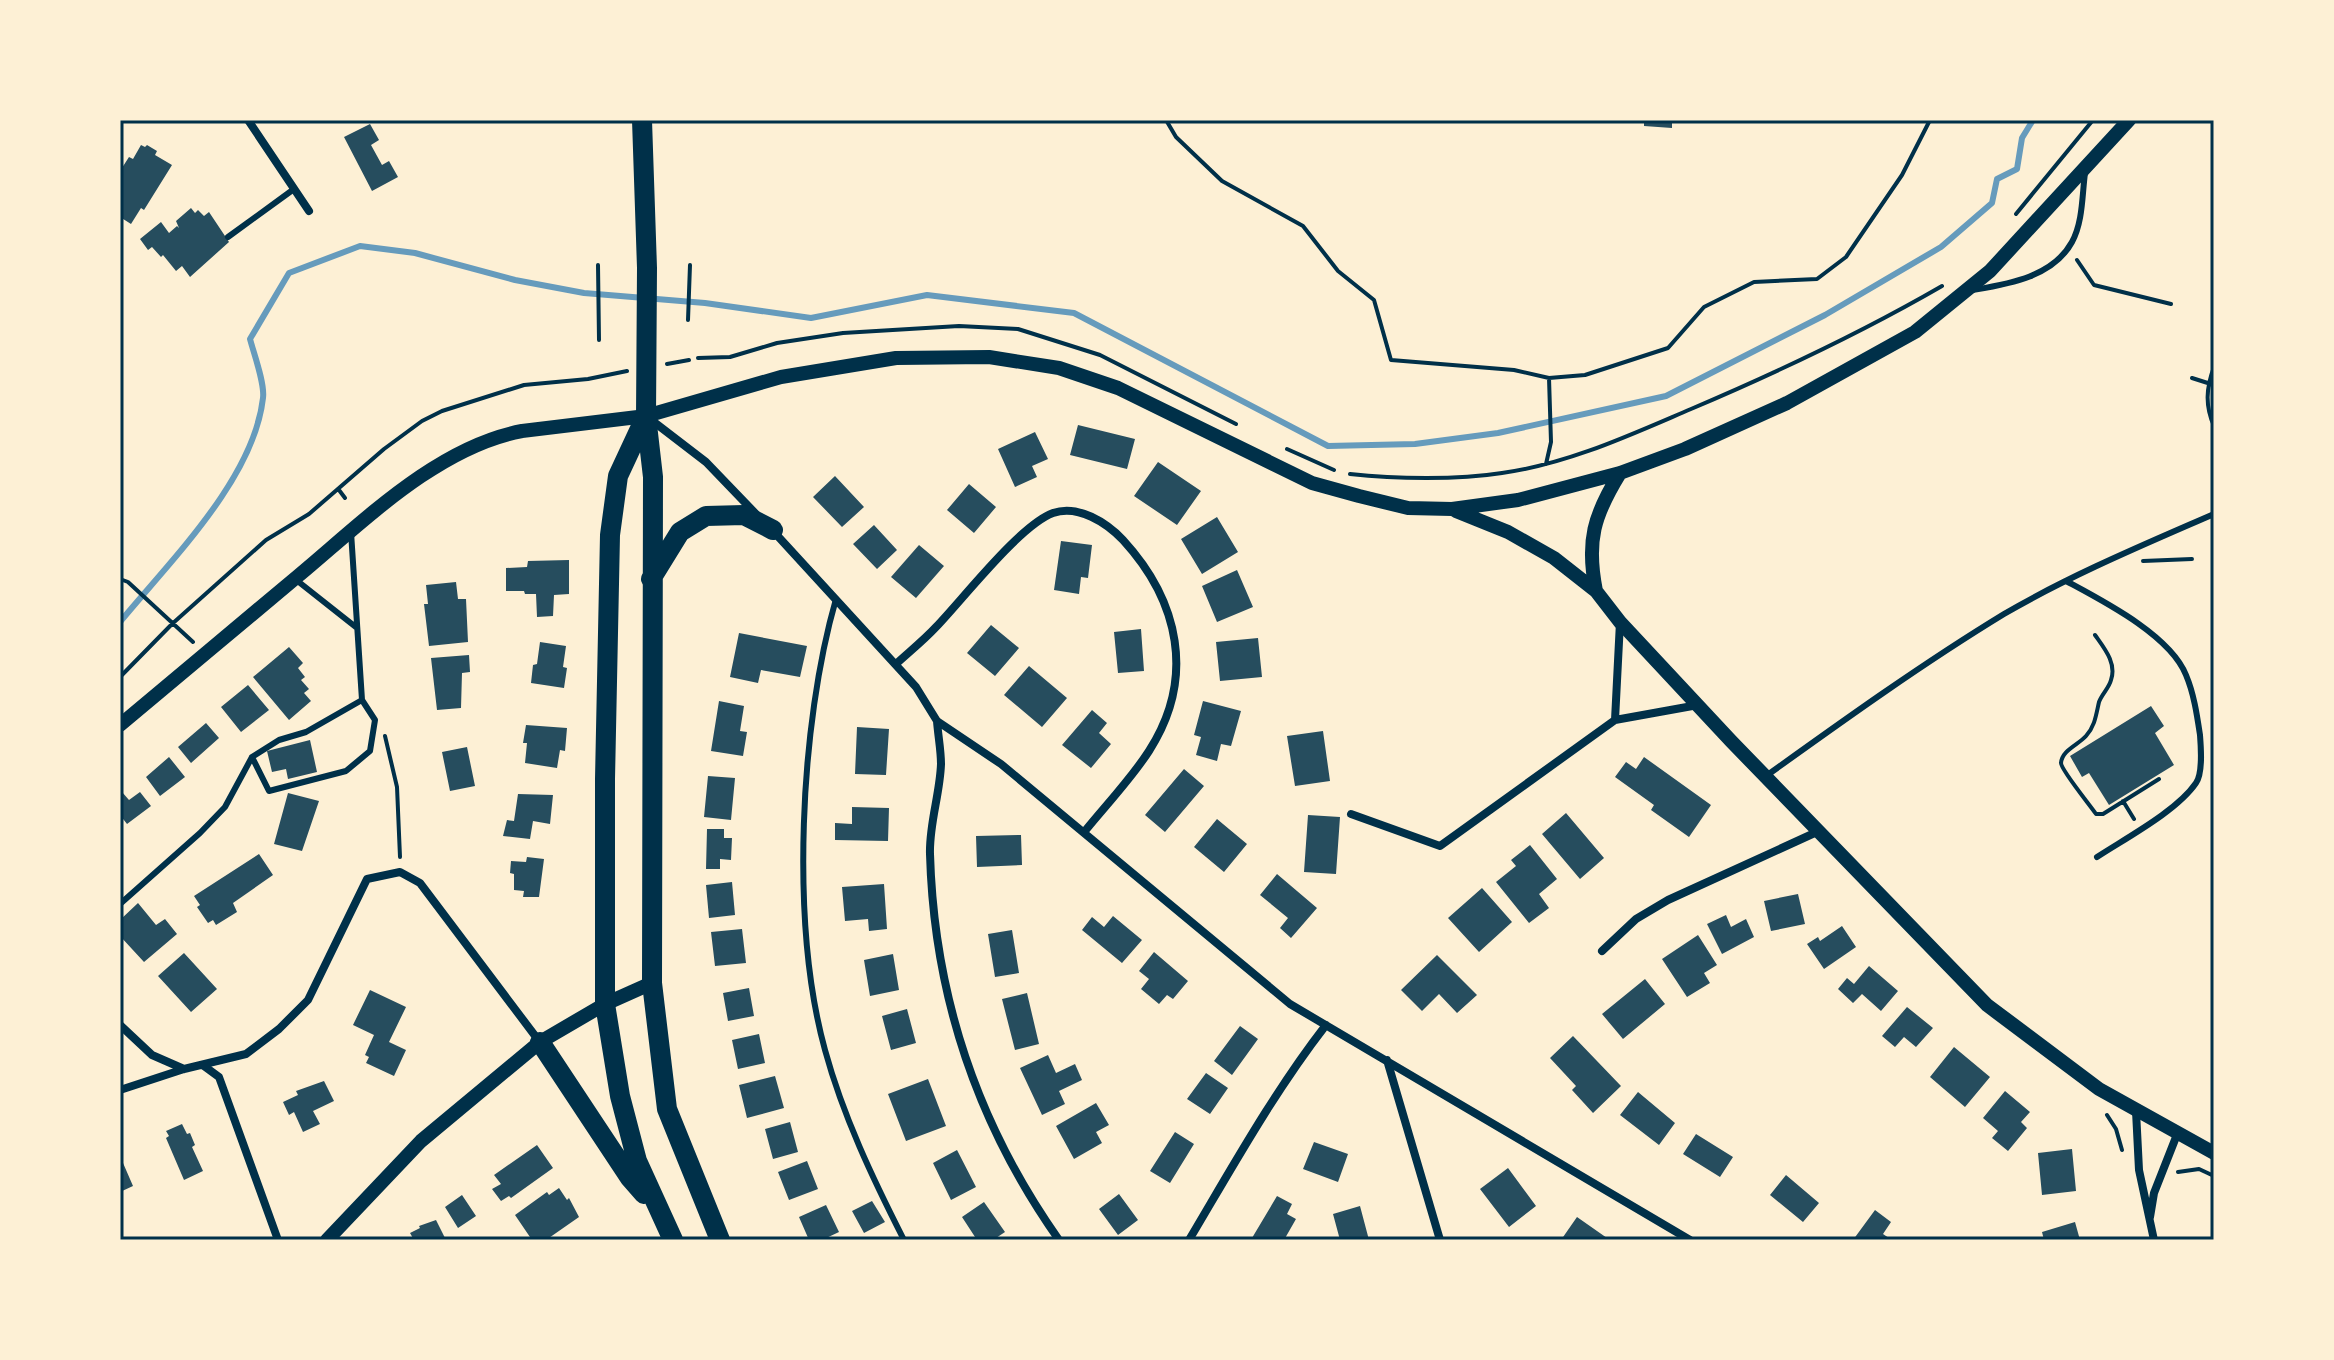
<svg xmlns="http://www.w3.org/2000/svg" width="2334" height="1360" font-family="'Archivo Narrow',sans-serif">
	<rect width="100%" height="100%" fill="#fdf0d5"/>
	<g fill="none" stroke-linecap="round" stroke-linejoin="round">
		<path stroke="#669bbc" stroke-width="6" d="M120,622C170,561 254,479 263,398C265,384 254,354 250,339L289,273L360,246L415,253L515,280L584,293L705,303L811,318L927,295L1074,313L1328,446L1415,444L1498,433L1666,396L1825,315L1941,247L1992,203L1997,179L2017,169L2022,138L2033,120"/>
	</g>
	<path fill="#264d5e" d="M1644,120H1672V128L1644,126Z
		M370,124L379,140L371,145L382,165L389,161L398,177L372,191L344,137Z
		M141,145L145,147L147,145L157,151L155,155L172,165L144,210L141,208L131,224L120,217V171L129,157L133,159Z
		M191,208L195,213L198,210L204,216L209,212L229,242L190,277L182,266L176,271L163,255L161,257L152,247L148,250L140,239L161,222L169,233L177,226L179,228L176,221Z
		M1078,425L1135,439L1127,469L1070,455Z
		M1035,432L1048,459L1032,466L1037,477L1015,487L998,449Z
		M1158,462L1201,491L1177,525L1134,496Z
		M835,476L864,507L842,527L813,497Z
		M969,484L996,507L974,533L947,510Z
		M1217,517L1238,552L1202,574L1181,539Z
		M874,525L897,550L877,569L853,544Z
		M1061,541L1092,545L1088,578L1081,577L1079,594L1054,590Z
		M919,545L944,566L916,598L891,577Z
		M569,560V594L554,595L553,616L537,617L536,594H525L524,591H506V568L527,567L528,561Z
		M1237,570L1253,607L1217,622L1202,586Z
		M456,582L458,599H466L468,642L429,646L424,604H428L426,585Z
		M991,625L1019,648L995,676L967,653Z
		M1141,629L1144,671L1118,673L1114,632Z
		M739,633L807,646L800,677L761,670L758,683L730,677Z
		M1258,638L1262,677L1220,681L1216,642Z
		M540,642L566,646L563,667L567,668L564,688L531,683L533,665L537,664Z
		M289,647L303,663L298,668L305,677L301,680L309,689L304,693L311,701L289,720L253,677Z
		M469,655L470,672L462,673L461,708L437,710L431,658Z
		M1029,666L1067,698L1042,727L1004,695Z
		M248,685L269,710L241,732L221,707Z
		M719,701L744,706L740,731L747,732L743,756L711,751Z
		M1203,701L1241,711L1231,746L1221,744L1217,761L1196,755L1201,737L1194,735Z
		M2151,706L2164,726L2155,733L2174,765L2109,805L2089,773L2082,777L2070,756Z
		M1092,710L1107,723L1099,733L1111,744L1091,768L1062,745Z
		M206,723L219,738L191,763L178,747Z
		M526,725L567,728L565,751L560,750L557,768L525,763L527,743H523Z
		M857,727L889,729L886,775L855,774Z
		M1323,731L1330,781L1295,786L1287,736Z
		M310,740L317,772L288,779L286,769L272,772L267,751Z
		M467,747L475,786L450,791L442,752Z
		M169,757L185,777L160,796L146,777Z
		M1644,757L1711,805L1689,837L1651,810L1654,805L1615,777L1626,762L1636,769Z
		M1184,769L1204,786L1165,832L1145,815Z
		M708,776L735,778L731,820L704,817Z
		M122,792L129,800L140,792L151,806L127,824L120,815V793Z
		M288,793L319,801L302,851L274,844Z
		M518,794L553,795L550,824L533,821L530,839L503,836L507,820L514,821Z
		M852,807L889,808L888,841L835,840V823L852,824Z
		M1566,813L1604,858L1580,879L1542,834Z
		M1308,815L1340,817L1336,874L1304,872Z
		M1217,819L1247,844L1224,872L1194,847Z
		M707,829H724V838H732L731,860L720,859V869H706Z
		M1021,835L1022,865L977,867L976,836Z
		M1530,845L1557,879L1539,894L1549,908L1529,923L1496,882L1516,866L1511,860Z
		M259,854L273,875L233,903L237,912L216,925L213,920L208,923L197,907L200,905L194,896Z
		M527,857L544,859L539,897H523L524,891L514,890V874L510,873L511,861L526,862Z
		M1277,874L1317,908L1291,938L1280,928L1288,918L1260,895Z
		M732,882L735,915L709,918L706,885Z
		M884,884L887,929L869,931L868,919L845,921L842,887Z
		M1482,888L1512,922L1479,952L1448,918Z
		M1798,894L1805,924L1771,931L1764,901Z
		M138,903L156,925L165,919L177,934L144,962L120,936V920Z
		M1726,915L1731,927L1746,919L1754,937L1722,954L1707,924Z
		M1113,916L1142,940L1122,963L1082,930L1092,917L1104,927Z
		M1842,926L1856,947L1824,969L1807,944L1818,937L1820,941Z
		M742,929L746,963L715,966L711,932Z
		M1012,930L1019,973L995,977L988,934Z
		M1698,935L1717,965L1704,973L1710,983L1687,997L1662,959Z
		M1154,952L1188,981L1173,999L1167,995L1159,1004L1141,989L1149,979L1139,971Z
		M184,953L217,989L191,1012L158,976Z
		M893,954L899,990L870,996L864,960Z
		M1437,955L1477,995L1457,1013L1439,994L1422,1011L1401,990Z
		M1869,966L1898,991L1881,1011L1862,994L1853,1003L1838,989L1847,978L1854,984Z
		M1645,979L1665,1004L1623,1039L1602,1014Z
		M749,988L754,1016L728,1021L723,993Z
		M370,990L406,1007L389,1042L406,1050L394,1076L366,1063L369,1057L365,1055L374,1035L353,1025Z
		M1027,993L1039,1044L1015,1050L1002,999Z
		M1907,1007L1933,1028L1916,1047L1904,1037L1895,1047L1882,1036Z
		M907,1009L916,1043L891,1050L882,1016Z
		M1240,1026L1258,1039L1232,1075L1214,1061Z
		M759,1034L765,1063L738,1069L732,1040Z
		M1573,1036L1621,1086L1593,1113L1572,1090L1576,1086L1550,1058Z
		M1954,1047L1990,1077L1965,1107L1930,1077Z
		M1048,1055L1056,1073L1075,1064L1082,1080L1059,1091L1065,1104L1042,1115L1020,1068Z
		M1206,1073L1228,1088L1210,1114L1187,1099Z
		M775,1076L784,1108L747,1118L739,1085Z
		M928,1079L946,1126L906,1141L888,1094Z
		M324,1081L334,1101L313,1111L320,1124L303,1132L294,1112L289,1115L283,1102L298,1095L296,1091Z
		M2005,1091L2030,1112L2021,1122L2027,1128L2008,1151L1992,1138L1998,1131L1983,1118Z
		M1638,1092L1675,1123L1659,1145L1620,1115Z
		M1096,1103L1109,1125L1096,1132L1102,1143L1074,1159L1056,1126Z
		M790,1122L798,1152L773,1159L765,1129Z
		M182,1124L187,1134L190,1133L195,1145L192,1147L203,1171L184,1180L166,1138L169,1136L166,1131Z
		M1175,1132L1194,1144L1170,1183L1150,1171Z
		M1696,1134L1733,1157L1720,1177L1683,1154Z
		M1314,1142L1348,1154L1338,1182L1303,1169Z
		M537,1145L553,1168L511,1198L509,1196L501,1201L492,1189L501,1184L494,1175Z
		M2072,1149L2076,1191L2042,1195L2038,1153Z
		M957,1150L976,1187L951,1200L933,1163Z
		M120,1156L133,1186L120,1192Z
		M807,1161L818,1189L789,1200L778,1172Z
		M1508,1168L1536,1206L1509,1227L1480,1189Z
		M1786,1175L1819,1203L1803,1222L1770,1195Z
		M559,1188L567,1200L569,1198L579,1217L546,1240H532L515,1215L547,1192L549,1195Z
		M1119,1194L1138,1220L1118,1235L1099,1209Z
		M462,1195L476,1216L458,1228L445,1207Z
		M1277,1196L1292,1204L1287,1214L1296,1219L1284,1240H1255L1252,1238Z
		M872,1201L885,1222L864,1233L852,1211Z
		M984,1202L1005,1232L993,1240H977L962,1217Z
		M826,1205L839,1232L822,1240H809L799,1217Z
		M1360,1206L1369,1240H1340L1333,1214Z
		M1875,1210L1891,1222L1883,1234L1892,1240H1853Z
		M1577,1217L1607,1238L1606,1240H1561Z
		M436,1220L446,1240H414L410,1233L420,1228L419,1226Z
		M2075,1222L2080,1240H2044L2042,1232Z"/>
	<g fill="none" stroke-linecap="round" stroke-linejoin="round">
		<path stroke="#003049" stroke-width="4" d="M1166,120L1176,137L1222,181L1303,226L1338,271L1374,300L1391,360L1514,370L1549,378L1585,375L1668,348L1704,307L1754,282L1817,279L1846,257L1902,175L1930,120
			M2016,214L2093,120
			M2077,260L2094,285L2171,304
			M598,265L599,340
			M2213,316H2214
			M688,320L690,265
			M698,358L730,357L777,343L843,333L959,326L1018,329L1100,355L1236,424
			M667,364L689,360
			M2214,367C2206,388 2205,406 2214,426
			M2192,378L2214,385
			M1287,449L1334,470
			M1546,464L1551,442L1549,378
			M1350,474C1395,479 1458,480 1502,473C1568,464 1630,435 1691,409C1778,372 1859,334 1942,286
			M339,490L345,498
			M2143,561L2192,559
			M120,579L128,582L193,642
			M2095,635C2104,648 2117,663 2111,680C2109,688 2102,694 2099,702C2096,715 2095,726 2086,736C2078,745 2062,750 2061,763C2061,770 2090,805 2096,814H2103L2159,779
			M120,677L172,624L266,540L309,514L384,449L422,421L442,411L524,385L588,379L627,371
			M385,736L397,787L400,857
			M2123,801L2134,819
			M2107,1115L2116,1129L2122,1150
			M2178,1172L2199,1169L2214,1176"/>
		<path stroke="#003049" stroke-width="6" d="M228,237L294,189
			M1973,290C2008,284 2053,277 2072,242C2083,222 2082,195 2085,173
			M295,579L357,628
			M2066,581C2103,601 2170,635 2186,675C2194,694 2197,715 2200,735C2201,748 2203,773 2196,783C2177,811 2126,838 2097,857
			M836,599C800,724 790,923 825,1050C843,1116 873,1179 904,1240
			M252,757L269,791L346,771L370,751L375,720L362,700
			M1766,776C1844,720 1922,664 2004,614C2071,575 2143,545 2214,514
			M120,904L200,833L225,807L252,757L279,740L306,732L362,700L351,532"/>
		<path stroke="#003049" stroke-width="8" d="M248,120L309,211
			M650,419L706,462L756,514
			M774,532L916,687L937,721L1001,764L1290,1004L1690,1240
			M896,664C909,652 924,640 936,627C963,599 1020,525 1053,513C1078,504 1107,523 1123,540C1179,601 1196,678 1149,751C1131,779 1106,805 1085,831
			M1615,720L1620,622
			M937,721C938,735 941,750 941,764C940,794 929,824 930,854C934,996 977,1124 1059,1240
			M1351,814L1440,846L1615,720L1698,705
			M1602,951L1636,919L1668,900L1819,831
			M120,1025L152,1055L184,1069
			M1387,1060L1440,1240
			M204,1066L219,1077L278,1240
			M120,1090L184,1069L246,1054L279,1029L308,1000L367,879L400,872L420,883L539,1041
			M2136,1111L2139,1170L2154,1240
			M2150,1217L2154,1193L2178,1132
			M1189,1240C1233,1166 1274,1092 1326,1025"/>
		<path stroke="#003049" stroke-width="14" d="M1456,511L1508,532L1554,558L1596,591L1620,622L1731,741L1987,1005L2099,1089L2214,1153
			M1596,591C1586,541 1594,515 1620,473
			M120,725C179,675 239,626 298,576C363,522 437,447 522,431L646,416L781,377L896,358L989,357L1059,368L1118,388L1312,483L1359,496L1408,508L1452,509L1518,500L1620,473L1685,449L1787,403L1915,332L1990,271L2129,120
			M327,1240L421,1141L540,1042L605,1004L652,983"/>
		<path stroke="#003049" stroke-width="20" d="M642,120L647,268L646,416L653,477L652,983L667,1109L720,1240
			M645,418L618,476L610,535L605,779V1004L620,1096L637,1161L673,1240
			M651,579L680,532L706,516L744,515L773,530
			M540,1042L630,1178L644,1194"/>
	</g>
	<rect width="2334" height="1360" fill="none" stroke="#fdf0d5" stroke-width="244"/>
	<rect x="122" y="122" width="2090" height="1116" fill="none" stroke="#003049" stroke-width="3"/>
</svg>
